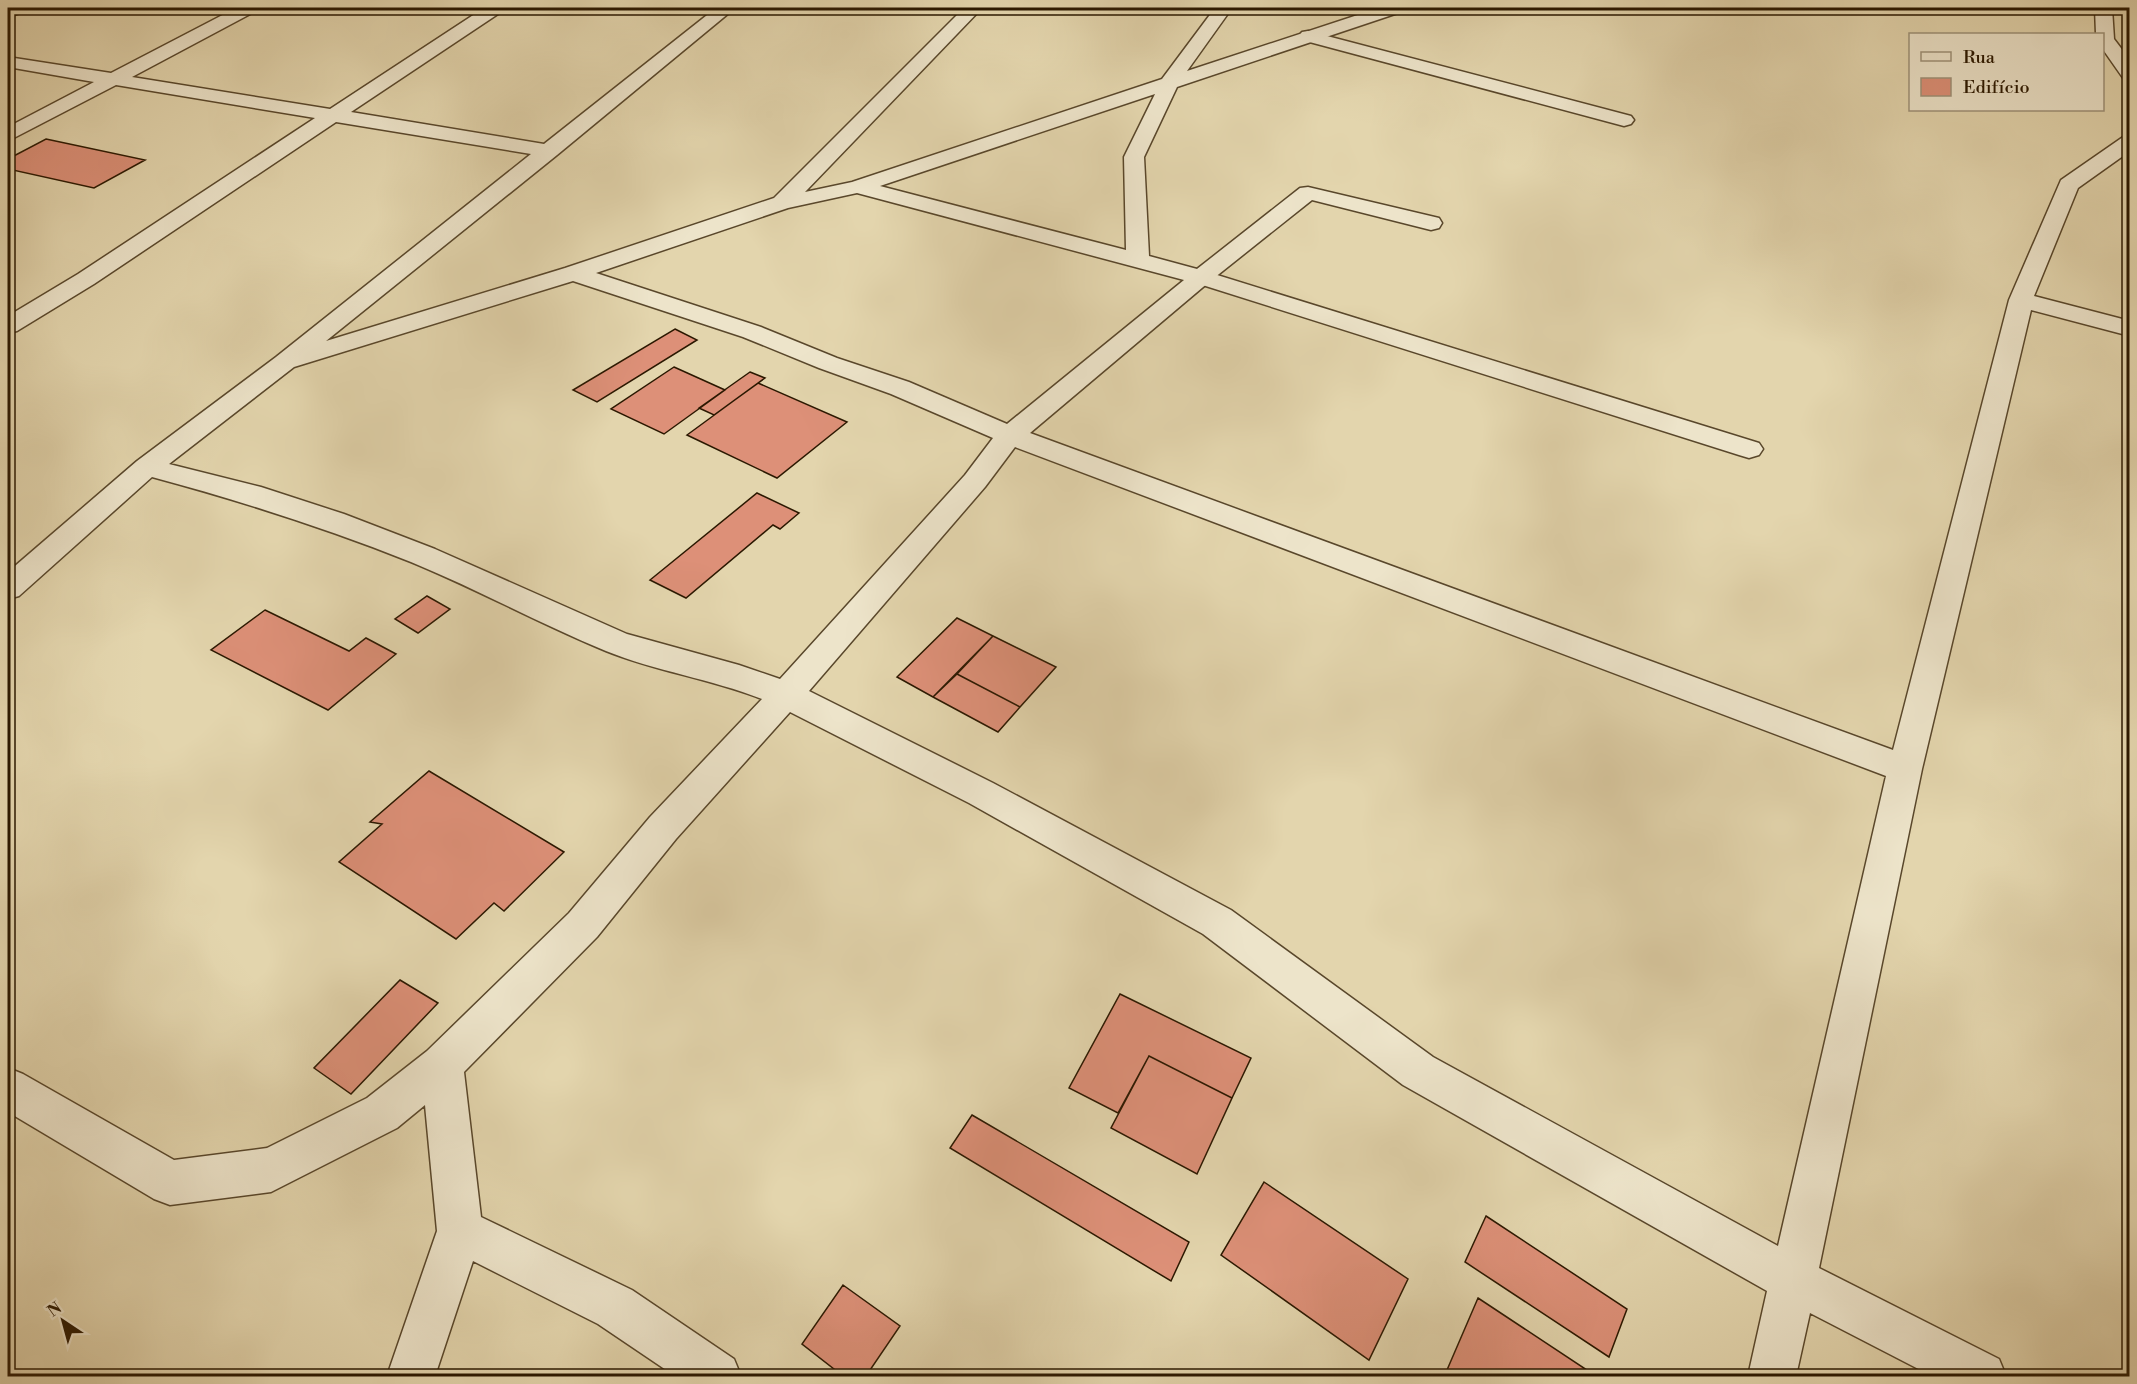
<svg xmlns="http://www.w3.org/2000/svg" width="2137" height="1384" font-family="'Libre Bodoni',serif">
	<rect width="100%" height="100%" fill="#e3d5ad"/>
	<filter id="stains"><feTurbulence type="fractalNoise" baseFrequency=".00333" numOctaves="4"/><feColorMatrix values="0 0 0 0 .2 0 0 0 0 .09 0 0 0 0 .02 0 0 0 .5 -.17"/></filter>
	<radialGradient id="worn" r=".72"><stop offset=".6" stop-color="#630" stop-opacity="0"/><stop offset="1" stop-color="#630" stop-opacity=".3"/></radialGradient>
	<path fill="#dd9078" stroke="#2b1800" stroke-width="1.5" d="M46,139L145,160L94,188L8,169V159Z
		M675,329L697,340L597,402L573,390Z
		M674,367L725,390L664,434L611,409Z
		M750,372L765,378L714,415L699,408Z
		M758,383L847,422L777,478L687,435Z
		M757,493L799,513L780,529L773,525L686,598L650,580Z
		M427,596L450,609L418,633L395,619Z
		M265,610L349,651L366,638L396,654L328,710L211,650Z
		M957,618L993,636L933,697L897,677Z
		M993,636L1056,667L1020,707L957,674Z
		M957,674L1020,707L998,732L933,697Z
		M429,771L564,852L504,911L494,903L456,939L339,862L382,824L370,822Z
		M400,980L438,1003L351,1094L314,1068Z
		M1120,994L1251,1058L1232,1098L1149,1056L1118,1113L1069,1088Z
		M1149,1056L1232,1098L1197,1174L1111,1128Z
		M972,1115L1189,1242L1171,1281L950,1148Z
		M1264,1182L1408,1279L1369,1360L1221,1255Z
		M1486,1216L1627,1309L1609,1357L1465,1262Z
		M843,1285L900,1326L866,1376H843L802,1344Z
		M1478,1298L1596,1376H1456L1447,1370Z"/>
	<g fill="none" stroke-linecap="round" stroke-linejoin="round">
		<g stroke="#59472b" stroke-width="3">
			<path id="lane" d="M1308,31L1631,116L1634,120L1631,124L1624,126L1302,40L1299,36L1302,32Z
				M1201,270L1759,443L1763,449L1759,455L1749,458L1739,455L1193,282L1189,277L1193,272Z"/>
		</g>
		<g stroke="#59472b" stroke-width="3">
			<path id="street" d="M8,8H26L23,12L8,17Z
				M236,8H257L254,12L132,77L330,109L484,8H503L501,12L351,112L544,144L716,8H735L557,155L326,341L565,268L774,198L964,8H982L805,192L852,182L1162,79L1215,8H1232L1187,71L1379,8H1403L1401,12L1177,87L1144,157L1149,256L1197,269L1300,188L1308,187L1439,218L1442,223L1439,228L1431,230L1312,200L1209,282L1030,433L1893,750L2009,300L2061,180L2123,137L2130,135V151L2078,188L2034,296L2130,321V336L2031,310L1922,769L1819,1268L1999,1359L2006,1376H1932L1810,1313L1796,1376H1748L1767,1291L1403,1085L1203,934L969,803L790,712L676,839L597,937L464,1072L481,1217L632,1290L734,1359L741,1376H675L598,1324L473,1261L435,1376H387L437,1231L425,1105L397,1128L271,1192L170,1205L154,1199L8,1112V1068L23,1074L174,1160L267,1148L367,1098L427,1051L569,913L650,817L762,699C711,679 655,671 606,651C540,624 477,589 411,562C326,528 241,501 152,477L19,596L8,599V572L137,461L276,357L531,154L336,122L94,284L17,331L8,333V316L78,274L315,118L116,85L8,141V127L94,82L8,67V57L111,73ZM1155,94L1124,157L1126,250L880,186ZM857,193L1184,280L1007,424L909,382L837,358L761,327L596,273L788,208ZM573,281L743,337L819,368L891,394L993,438L965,475L780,679L739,665L627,634L435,549L344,514L261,487L169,464L294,367ZM1015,447L1886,776L1778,1246L1433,1057L1231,910L993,783L809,691L985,487Z
				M2095,8H2112L2114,39L2130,60V79L2123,78L2102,48V34H2096Z"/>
		</g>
		<use href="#lane" fill="#ede4ca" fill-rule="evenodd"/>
		<use href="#street" fill="#ede4ca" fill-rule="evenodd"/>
	</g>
	<rect width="2137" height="1384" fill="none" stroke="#e3d5ad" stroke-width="30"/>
	<rect x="9" y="9" width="2119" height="1366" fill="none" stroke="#2b1800" stroke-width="3"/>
	<rect x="15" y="15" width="2107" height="1354" fill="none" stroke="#2b1800" stroke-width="1.5"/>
	<rect x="1909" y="33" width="195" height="78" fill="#ede4ca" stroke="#9f9279" stroke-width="1.5"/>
	<rect x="1921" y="52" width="30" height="9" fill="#ede4ca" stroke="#9f9279" stroke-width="1.5"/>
	<text x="1963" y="63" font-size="18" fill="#2b1800">Rua</text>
	<rect x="1921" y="78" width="30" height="18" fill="#dd9078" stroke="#9f9279" stroke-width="1.5"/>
	<text x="1963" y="93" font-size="18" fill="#2b1800">Edifício</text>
	<g transform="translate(63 1321) rotate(324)" stroke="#ede4ca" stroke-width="4.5" paint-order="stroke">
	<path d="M0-4.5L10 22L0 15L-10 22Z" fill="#2b1800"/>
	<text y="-9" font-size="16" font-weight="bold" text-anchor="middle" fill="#2b1800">N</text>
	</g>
	<rect width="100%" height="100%" filter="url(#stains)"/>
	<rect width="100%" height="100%" fill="url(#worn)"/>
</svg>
